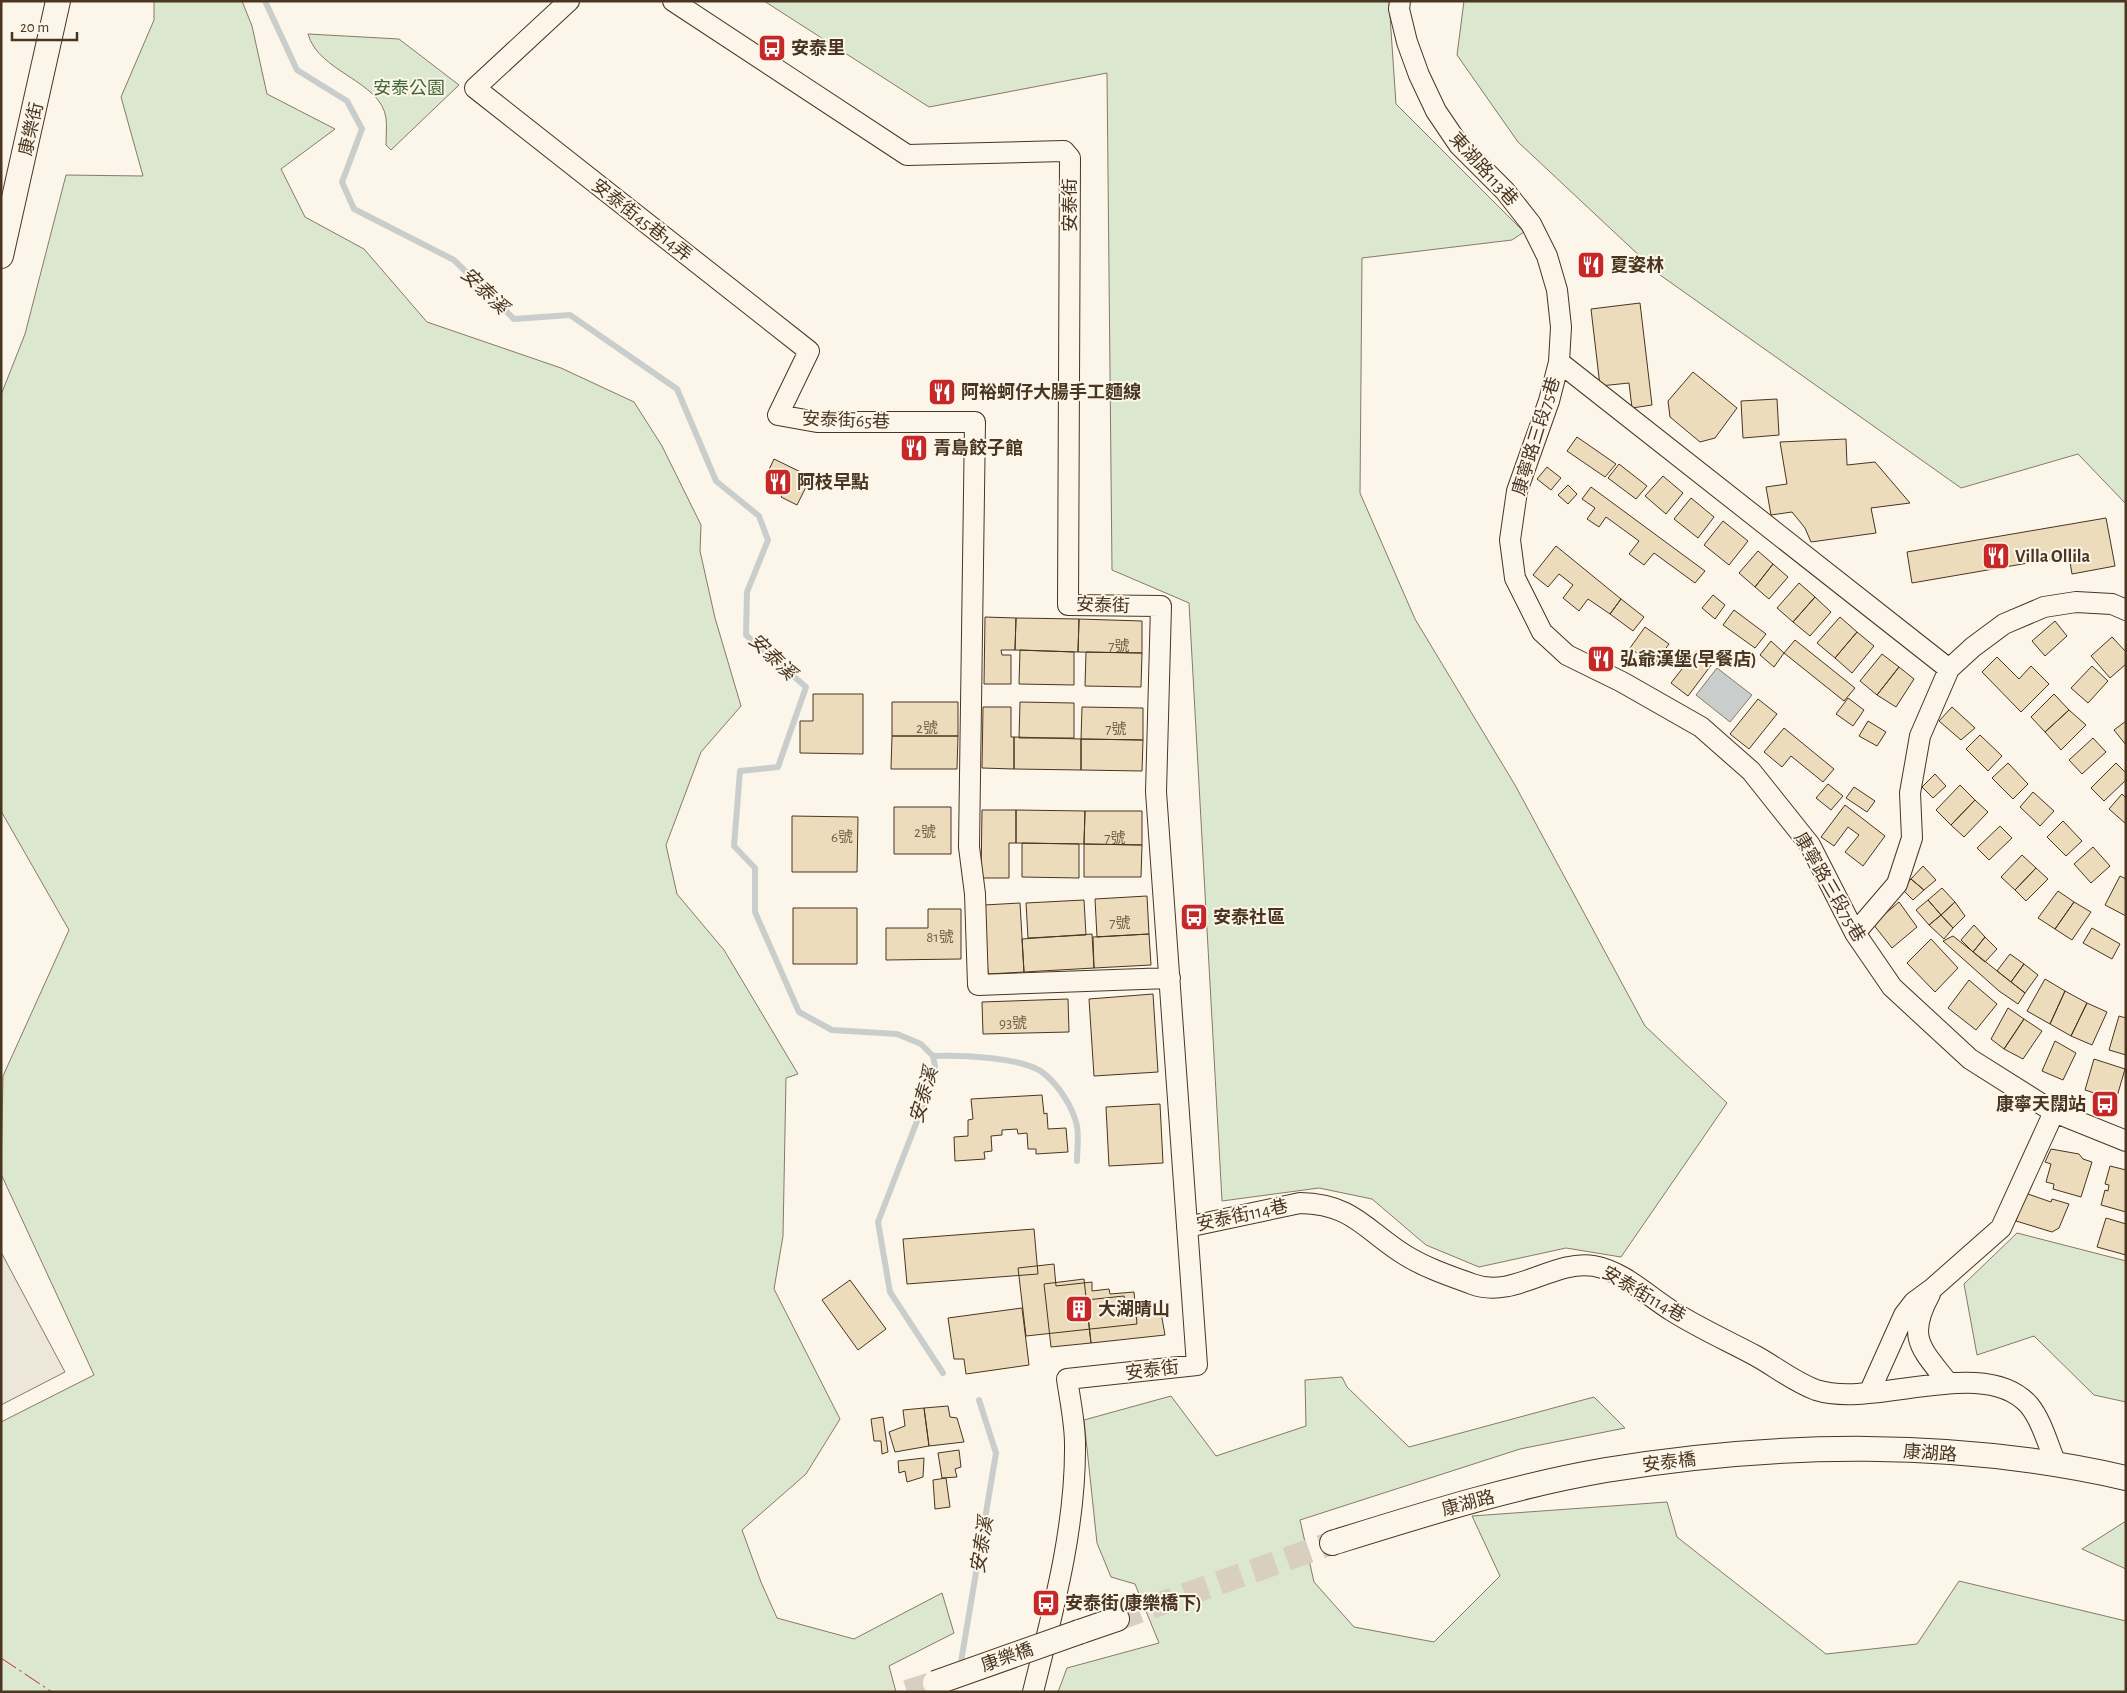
<svg xmlns="http://www.w3.org/2000/svg" width="2127" height="1693" font-family="'Alegreya Sans','Noto Sans TC',sans-serif">
	<rect width="100%" height="100%" fill="#fbf6e9"/>
	<path fill="#dce7d0" stroke="#887966" d="M154,1H242L252,26L267,94L335,129L281,169L305,217L364,249L427,322L561,368L634,402L662,446L701,525L700,551L715,618L741,706L701,752L666,845L677,894L724,950L798,1074L786,1078L783,1236L774,1289L840,1419L806,1474L742,1530L761,1582L777,1618L854,1639L942,1593L954,1633L889,1666L896,1692H1V1422L94,1375L1,1174L3,1076L69,930L1,811V395L25,334L66,175L143,176L121,97L154,20Z
		M764,1H1389L1396,104L1524,232L1512,240L1362,258L1360,493L1415,619L1515,785L1645,1026L1727,1103L1621,1257L1566,1248L1479,1267L1426,1245L1372,1199L1319,1188L1222,1201L1189,603L1112,570L1107,73L929,107Z
		M1464,1H2126V504L2078,454L1961,488L1660,275L1518,142L1457,55Z
		M308,34L399,39L459,85L391,150L386,145C386,136 387,126 386,118C381,81 318,72 308,34Z
		M2017,1233L2126,1261V1402L2094,1395L2034,1336L1977,1355L1964,1284Z
		M1342,1377L1347,1387L1409,1447L1594,1397L1625,1428L1520,1449L1300,1520L1314,1582L1354,1627L1434,1642L1500,1576L1472,1516L1667,1502L1677,1537L1826,1654L1917,1644L1959,1581L2126,1621V1692H1058L1067,1668L1159,1643L1135,1584L1111,1577L1097,1543L1084,1420L1171,1396L1216,1456L1306,1426L1305,1380Z
		M2126,1521V1569L2082,1549Z"/>
	<path fill="#ede7d9" stroke="#887966" d="M1,1252L65,1372L1,1405Z"/>
	<path fill="#c9cecd" stroke="#887966" d="M1717,668L1752,695L1730,722L1696,695Z"/>
	<g fill="none" stroke-linecap="round" stroke-linejoin="round">
		<path stroke="#c9cecd" stroke-width="6" d="M265,1L297,70L347,101L362,129L342,182L354,209L454,260L514,319L570,315L677,389L716,481L759,516L768,540L747,592L746,635L806,687L778,767L740,771L734,846L755,868V912L799,1012L832,1030L897,1034L921,1044L933,1056L935,1066L919,1116L878,1222L890,1292L943,1373
			M933,1056C960,1055 1021,1057 1042,1072C1058,1084 1073,1107 1077,1126C1079,1137 1077,1150 1077,1161
			M960,1668L996,1453L979,1400"/>
	</g>
	<path fill="#ecdcbc" stroke="#4a3520" d="M1640,303L1652,405L1632,408L1629,383L1600,386L1591,309Z
		M1693,372L1737,408L1715,438L1700,442L1670,417L1668,401Z
		M1777,399L1779,435L1743,438L1741,401Z
		M1577,437L1616,464L1605,477L1567,451Z
		M1846,439L1847,465L1875,462L1910,503L1871,508L1876,533L1811,542L1805,528L1792,512L1771,515L1766,487L1787,484L1780,442Z
		M774,459L811,477L797,505L781,497L783,493L774,489L776,484L765,478Z
		M1619,464L1647,486L1636,499L1608,478Z
		M1547,467L1561,478L1551,490L1537,479Z
		M1663,476L1683,493L1666,514L1645,496Z
		M1568,485L1577,494L1568,504L1558,495Z
		M1591,487L1705,571L1695,583L1654,553L1644,565L1629,554L1639,541L1606,517L1599,527L1587,519L1595,508L1582,499Z
		M1691,498L1714,517L1698,538L1674,519Z
		M2106,518L2115,566L2072,574L2069,556L1912,583L1907,552Z
		M1723,521L1748,541L1729,565L1704,545Z
		M1556,546L1621,599L1610,614L1588,599L1579,611L1563,598L1573,585L1559,574L1548,587L1533,575Z
		M1758,551L1773,564L1755,587L1739,573Z
		M1773,564L1788,577L1769,599L1755,587Z
		M1799,583L1815,597L1793,622L1777,608Z
		M1713,595L1725,605L1715,619L1702,608Z
		M1815,597L1831,612L1810,636L1793,622Z
		M1621,599L1644,617L1633,631L1610,614Z
		M1734,610L1766,634L1755,648L1723,625Z
		M985,617L1016,618L1015,650H1001L1002,655H1011V684H984Z
		M1840,617L1857,632L1835,658L1817,643Z
		M1016,618L1079,619L1078,652L1015,650Z
		M1079,619L1142,621V653L1078,652Z
		M2055,621L2067,636L2045,656L2032,641Z
		M1645,627L1669,644L1654,665L1630,648Z
		M1857,632L1874,646L1852,673L1835,658Z
		M2112,637L2126,652V664L2110,678L2091,656Z
		M1795,640L1855,688L1844,701L1784,653Z
		M1771,641L1784,653L1774,667L1760,655Z
		M1020,650L1074,652V685L1019,684Z
		M1696,651L1712,664L1688,696L1671,683Z
		M1086,652L1142,653L1141,687L1085,686Z
		M1882,654L1899,667L1877,695L1860,681Z
		M1997,657L2019,679L2031,666L2049,684L2021,712L1982,672Z
		M2092,666L2108,681L2088,703L2071,688Z
		M1899,667L1914,679L1896,707L1877,695Z
		M813,694H863V754L800,753V721H813Z
		M2054,694L2069,710L2045,732L2031,717Z
		M1848,698L1864,710L1853,726L1836,714Z
		M1758,699L1777,714L1749,749L1730,734Z
		M892,702H958V736H892Z
		M1020,702L1074,703V738H1019Z
		M983,707H1011V737H1014V769L982,768Z
		M1082,707L1143,708V740L1081,739Z
		M1952,707L1975,728L1961,740L1939,721Z
		M2069,710L2086,725L2061,750L2045,732Z
		M1868,721L1886,732L1877,746L1859,736Z
		M2126,721V745L2114,730Z
		M1784,728L1834,769L1823,782L1791,756L1782,767L1764,752Z
		M1980,735L2002,756L1988,771L1966,749Z
		M892,736H958L957,769H891Z
		M1014,737L1081,739V770L1014,769Z
		M2093,738L2106,752L2082,774L2069,760Z
		M1081,739L1143,740L1142,771L1081,770Z
		M2008,763L2028,784L2013,799L1992,778Z
		M2116,763L2126,773V780L2104,801L2091,788Z
		M1935,774L1946,786L1933,798L1922,787Z
		M1828,784L1843,796L1831,810L1816,798Z
		M1960,785L1975,800L1951,825L1936,810Z
		M1854,787L1875,801L1867,812L1846,798Z
		M2033,792L2054,811L2040,826L2020,807Z
		M2122,794L2126,798V824L2109,809Z
		M1975,800L1988,812L1964,837L1951,825Z
		M1845,805L1885,836L1863,866L1845,852L1859,835L1848,827L1834,846L1821,837Z
		M894,807H951V854H894Z
		M982,810H1016V843H1009V878H981Z
		M1016,810L1085,811L1084,844L1016,843Z
		M1085,811H1142V845L1084,844Z
		M792,816L858,817L857,872H792Z
		M2063,821L2082,841L2066,856L2047,837Z
		M2000,826L2012,838L1989,860L1977,848Z
		M1022,843L1079,844V878L1022,877Z
		M1084,844L1142,845L1141,877H1084Z
		M2093,847L2110,866L2091,883L2074,864Z
		M2022,855L2036,868L2015,890L2001,877Z
		M1923,866L1936,880L1924,890L1911,879Z
		M2036,868L2048,879L2026,901L2015,890Z
		M2120,876L2126,879V916L2105,905Z
		M1911,879L1924,890L1913,900L1902,889Z
		M1942,888L1955,902L1941,915L1928,900Z
		M2058,891L2074,902L2055,929L2038,918Z
		M1147,896L1149,934L1097,937L1095,899Z
		M1084,900L1086,935L1028,938L1026,903Z
		M1928,900L1941,915L1929,925L1916,910Z
		M1899,902L1917,927L1892,948L1873,924Z
		M1955,902L1965,916L1953,928L1941,915Z
		M2074,902L2091,912L2072,940L2055,929Z
		M1020,903L1024,972L988,974L984,905Z
		M793,908H857V964H793Z
		M928,909H961V959L886,960V928H928Z
		M1941,915L1953,928L1944,939L1929,925Z
		M1974,925L1985,937L1973,952L1961,940Z
		M2092,928L2120,944L2112,959L2083,943Z
		M1092,934L1094,968L1024,972L1022,939Z
		M1149,934L1151,965L1094,968L1093,937Z
		M1953,936L2025,993L2018,1004L1999,991L1943,941Z
		M1985,937L1997,949L1985,962L1973,952Z
		M1931,939L1958,968L1935,992L1907,963Z
		M2010,954L2024,964L2011,982L1997,971Z
		M2024,964L2038,975L2025,993L2011,982Z
		M2045,979L2065,991L2050,1024L2027,1011Z
		M1969,980L1997,1004L1976,1030L1948,1008Z
		M2065,991L2087,1003L2071,1036L2050,1024Z
		M1153,994L1158,1072L1094,1076L1089,999Z
		M1068,999L1069,1032L983,1034L982,1002Z
		M2087,1003L2107,1012L2092,1045L2071,1036Z
		M2008,1008L2024,1019L2004,1049L1991,1039Z
		M2119,1016L2126,1018V1055L2109,1050Z
		M2024,1019L2042,1031L2023,1059L2004,1049Z
		M2055,1041L2076,1053L2063,1080L2042,1071Z
		M2094,1059L2125,1069L2116,1100L2085,1090Z
		M1042,1095L1044,1114L1047,1113L1048,1129L1066,1128L1068,1152L1036,1154V1149H1028L1027,1133L1018,1134L1017,1129L1002,1130V1135L991,1136L992,1151L984,1152L985,1159L955,1161L954,1137L968,1136V1120L973,1119L971,1099Z
		M1160,1104L1163,1163L1109,1166L1106,1107Z
		M2051,1149L2079,1154L2083,1159L2092,1162L2081,1197L2053,1189L2054,1184L2046,1182L2051,1164L2045,1162Z
		M2110,1166L2126,1170V1212L2101,1205L2105,1190L2108,1191L2109,1185L2105,1184Z
		M2025,1193L2051,1202L2052,1199L2069,1204L2059,1228L2052,1232L2016,1221Z
		M2106,1218L2126,1224V1255L2097,1247Z
		M1034,1229L1038,1274L907,1284L903,1239Z
		M1054,1264L1056,1286L1092,1282V1291L1109,1289L1110,1294L1134,1292L1137,1324L1026,1336L1018,1268Z
		M1084,1279L1091,1343L1051,1347L1044,1284Z
		M850,1280L886,1329L858,1350L822,1300Z
		M1124,1296L1126,1304L1160,1307L1165,1335L1091,1343L1086,1300Z
		M1022,1308L1029,1365L966,1374L964,1359H954L948,1318Z
		M948,1406L950,1417L957,1418L964,1442L929,1446L924,1408Z
		M924,1408L929,1446L895,1452L889,1432L905,1426L903,1410Z
		M883,1417L888,1452L882,1454L881,1441H874L871,1419Z
		M959,1450L961,1467L955,1469L957,1477L942,1478L938,1453Z
		M924,1458L923,1477L907,1482L905,1471L899,1473L898,1461Z
		M946,1478L950,1507L935,1509L933,1480Z"/>
	<g fill="none" stroke-linecap="round" stroke-linejoin="round">
		<path stroke="#d8cfc1" stroke-width="24" stroke-dasharray="24 12" stroke-linecap="butt" d="M1117,1619L1332,1543
			M907,1692L935,1683"/>
		<g stroke="#4a3520" stroke-width="22">
			<path id="minor" d="M569,1L475,88L809,351L778,415L817,422H975L969,847L975,894L978,985L1170,978
				M673,1L907,155L1064,151L1070,158L1068,605L1161,606L1156,792L1197,1365L1067,1379C1070,1400 1075,1423 1075,1444C1076,1527 1053,1611 1033,1692
				M1400,1L1399,9L1407,42L1419,75L1436,111L1459,145L1505,191L1531,224L1547,256L1557,290L1561,327L1559,362L1549,401L1517,491L1510,540L1515,578L1542,632L1567,655L1622,682L1701,727L1751,771L1810,845L1855,933L1892,987L1970,1059L2054,1112L2126,1141
				M1559,362L1949,669
				M1855,933L1897,884L1912,838L1910,793L1920,736L1949,669L1973,647L2004,624L2044,607L2076,602L2112,604L2126,610
				M1187,1227L1300,1203C1353,1204 1365,1230 1405,1255C1426,1268 1450,1276 1472,1284C1514,1300 1553,1259 1594,1266C1623,1271 1648,1296 1672,1311C1699,1328 1728,1341 1756,1356C1776,1367 1794,1382 1816,1390C1875,1409 1984,1354 2029,1405C2042,1421 2048,1445 2056,1464
				M1930,1294C1906,1338 1921,1348 1948,1383
				M1869,1393L1904,1315L1914,1302L1933,1288L2001,1228L2054,1112"/>
		</g>
		<g stroke="#4a3520" stroke-width="26">
			<path id="tertiary" d="M1,256L58,1
				M1332,1543C1422,1515 1513,1486 1606,1470C1777,1442 1957,1439 2126,1478
				M1079,1632L1117,1619"/>
		</g>
		<use href="#minor" stroke="#fbf6e9" stroke-width="20"/>
		<use href="#tertiary" stroke="#fbf6e9" stroke-width="24"/>
		<g stroke="#4a3520" stroke-width="26" stroke-linecap="butt">
			<path id="tertiary-bridge" d="M935,1683L1079,1632"/>
		</g>
		<use href="#tertiary-bridge" stroke="#fbf6e9" stroke-width="24"/>
		<path stroke="#c62828" stroke-width="1" stroke-dasharray="18 4 2.5 4" stroke-linecap="butt" d="M1,1658L52,1692"/>
	</g>
	<defs>
		<g id="bus-square" transform="scale(1.4375)"><rect x="-9" y="-9" width="18" height="18" rx="4" fill="#c62828" stroke="#fbf6e9"/><path d="M-5-6H5V4H4V6H2V4H-2V6H-4V4H-5ZM-3.5-4V0h7V-4ZM-3.5 1.2v1.5H-2V1.2ZM2 1.2v1.5H3.5V1.2Z" fill="#fff"/></g>
		<g id="restaurant-square" transform="scale(1.4375)"><rect x="-9" y="-9" width="18" height="18" rx="4" fill="#c62828" stroke="#fbf6e9"/><path d="M-5-6h1v4h1v-4h1v4h1v-4h1v5L-1.5 .5V6h-2V.5L-5-1ZM5-6V6H3V1.5H1.5Q1.5-4 5-6Z" fill="#fff"/></g>
		<g id="building-square" transform="scale(1.4375)"><rect x="-9" y="-9" width="18" height="18" rx="4" fill="#c62828" stroke="#fbf6e9"/><path d="M-4-6H4V6H1V3H-1V6H-4ZM-2.5-4.3h1.7v1.8h-1.7ZM.8-4.3h1.7v1.8H.8ZM-2.5-1h1.7V.8h-1.7ZM.8-1h1.7V.8H.8Z" fill="#fff"/></g>
	</defs>
	<g fill-rule="evenodd">
		<use href="#bus-square" x="772" y="48"/>
		<use href="#restaurant-square" x="1591" y="265"/>
		<use href="#restaurant-square" x="942" y="392"/>
		<use href="#restaurant-square" x="914" y="448"/>
		<use href="#restaurant-square" x="778" y="482"/>
		<use href="#restaurant-square" x="1996" y="556"/>
		<use href="#restaurant-square" x="1601" y="659"/>
		<use href="#bus-square" x="1194" y="917"/>
		<use href="#bus-square" x="2105" y="1104"/>
		<use href="#building-square" x="1079" y="1309"/>
		<use href="#bus-square" x="1046" y="1603"/>
	</g>
	<g text-anchor="middle" stroke-width="4" stroke-linejoin="round" paint-order="stroke">
		<g font-size="15" fill="#725f47">
			<text x="1119" y="651">7號</text>
			<text x="927" y="733">2號</text>
			<text x="1116" y="734">7號</text>
			<text x="925" y="837">2號</text>
			<text x="842" y="842">6號</text>
			<text x="1115" y="843">7號</text>
			<text x="1120" y="928">7號</text>
			<text x="940" y="942">81號</text>
			<text x="1013" y="1028">93號</text>
		</g>
		<g font-size="18" font-weight="bold" fill="#4a3520" stroke="#fbf6e9" text-anchor="start">
			<text x="791" y="54">安泰里</text>
			<text x="1610" y="271">夏姿林</text>
			<text x="961" y="398">阿裕蚵仔大腸手工麵線</text>
			<text x="933" y="454">青島餃子館</text>
			<text x="797" y="488">阿枝早點</text>
			<text x="2015" y="562">Villa Ollila</text>
			<text x="1620" y="665">弘爺漢堡(早餐店)</text>
			<text x="1213" y="923">安泰社區</text>
			<text x="2086" y="1110" text-anchor="end">康寧天闊站</text>
			<text x="1098" y="1315">大湖晴山</text>
			<text x="1065" y="1609">安泰街(康樂橋下)</text>
		</g>
		<g font-size="18" fill="#436837" stroke="#fbf6e9">
			<text x="409" y="94">安泰公園</text>
		</g>
		<g font-size="18" fill="#4a3520" stroke="#fbf6e9">
			<text transform="translate(31 129) rotate(-77)" y="6">康樂街</text>
			<text transform="translate(1484 169) rotate(48)" y="6">東湖路113巷</text>
			<text transform="translate(1070 205) rotate(-90)" y="6">安泰街</text>
			<text transform="translate(642 220) rotate(38)" y="6">安泰街45巷14弄</text>
			<text transform="translate(846 420) rotate(2)" y="6">安泰街65巷</text>
			<text transform="translate(1536 436) rotate(-73)" y="6">康寧路三段75巷</text>
			<text transform="translate(1103 605) rotate(2)" y="6">安泰街</text>
			<text transform="translate(1830 887) rotate(60)" y="6">康寧路三段75巷</text>
			<text transform="translate(1242 1215) rotate(-12)" y="6">安泰街114巷</text>
			<text transform="translate(1644 1294) rotate(30)" y="6">安泰街114巷</text>
			<text transform="translate(1152 1370) rotate(-7)" y="6">安泰街</text>
			<text transform="translate(1930 1453) rotate(4)" y="6">康湖路</text>
			<text transform="translate(1669 1462) rotate(-7)" y="6">安泰橋</text>
			<text transform="translate(1468 1503) rotate(-15)" y="6">康湖路</text>
			<text transform="translate(1007 1657) rotate(-19)" y="6">康樂橋</text>
		</g>
		<g font-size="19" font-style="italic" fill="#4a3520" stroke="#fbf6e9">
			<text transform="translate(485 290) rotate(44)" y="7">安泰溪</text>
			<text transform="translate(773 656) rotate(44)" y="7">安泰溪</text>
			<text transform="translate(923 1095) rotate(-74)" y="7">安泰溪</text>
			<text transform="translate(981 1545) rotate(-81)" y="7">安泰溪</text>
		</g>
	</g>
	<rect width="2127" height="1693" fill="none" stroke="#4a3520" stroke-width="5"/>
	<path d="M12 32v8h65v-8" fill="none" stroke="#4a3520" stroke-width="2.5"/>
	<text x="20" y="32" font-size="15" fill="#4a3520" stroke="#fbf6e9" stroke-width="4" paint-order="stroke">20 m</text>
</svg>
